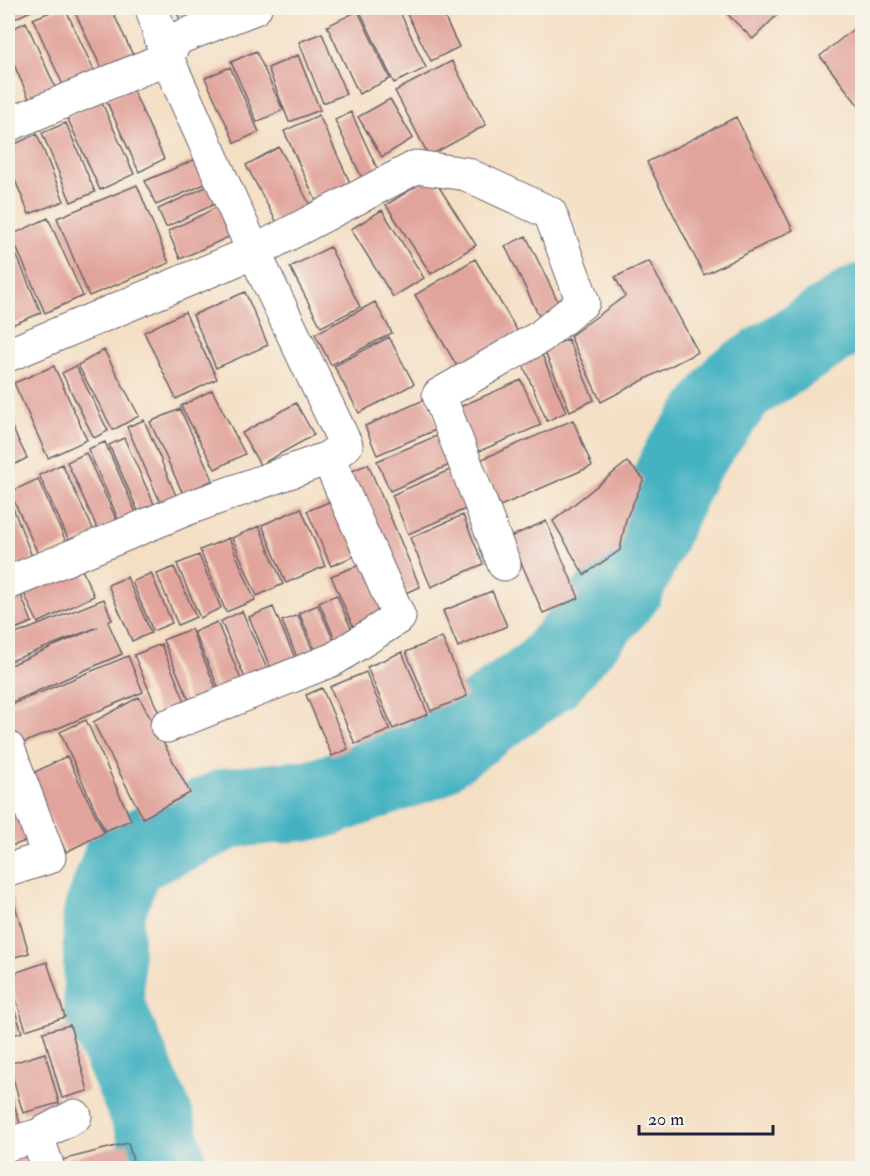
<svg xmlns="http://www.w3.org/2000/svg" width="870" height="1176" font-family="'IM FELL Double Pica',serif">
	<rect width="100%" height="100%" fill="#f7f3e8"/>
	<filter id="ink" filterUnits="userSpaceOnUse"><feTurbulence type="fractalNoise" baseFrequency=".0167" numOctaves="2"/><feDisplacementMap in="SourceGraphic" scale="12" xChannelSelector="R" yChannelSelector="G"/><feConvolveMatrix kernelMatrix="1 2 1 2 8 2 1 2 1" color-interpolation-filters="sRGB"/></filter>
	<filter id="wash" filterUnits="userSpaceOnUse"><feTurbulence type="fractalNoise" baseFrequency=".008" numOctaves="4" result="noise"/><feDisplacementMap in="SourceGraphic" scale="24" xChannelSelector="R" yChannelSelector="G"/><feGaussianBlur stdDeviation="1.35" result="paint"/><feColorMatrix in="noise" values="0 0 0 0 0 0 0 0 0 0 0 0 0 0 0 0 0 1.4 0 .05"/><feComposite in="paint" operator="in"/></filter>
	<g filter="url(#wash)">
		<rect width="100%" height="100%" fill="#f4dfc4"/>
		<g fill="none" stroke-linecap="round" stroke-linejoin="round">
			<path stroke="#45b2c2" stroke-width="81" d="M167,1168L154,1121L104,1007L103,916L124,857L229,808L319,799L427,760L548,673L623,587L681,462L738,384L862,304"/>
		</g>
		<g id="blocks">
			<path fill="#e1a49c" d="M8,8H37L14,19Z
				M60,8H65L97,77L66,92L33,19Z
				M73,8H111L137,64L106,78Z
				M174,8H209L213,16L186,30Z
				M367,8H398L426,68L394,83L360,11Z
				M404,8H440L459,47L431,61Z
				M721,8H784L753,39Z
				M358,11L390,79L359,94L327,26Z
				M26,22L57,91L31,103L8,51V31Z
				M862,22V110L820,56Z
				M322,33L346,94L323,103L299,42Z
				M256,51L283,110L257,122L231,62Z
				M298,55L320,110L289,122L268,68Z
				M452,61L486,125L429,156L395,91Z
				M230,67L259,132L235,143L205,78Z
				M132,88L164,159L139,172L106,100Z
				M390,99L413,138L382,157L358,117Z
				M101,101L134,174L100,190L67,117Z
				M351,112L381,177L365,185L335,120Z
				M319,115L357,198L322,214L284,131Z
				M736,117L793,230L704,275L647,162Z
				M66,123L95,192L71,202L42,133Z
				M37,134L64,201L29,214L8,163V147Z
				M279,147L316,216L283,234L246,165Z
				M201,157L212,181L156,205L145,181Z
				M432,176L476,245L431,274L386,205Z
				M137,185L169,263L89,296L57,218Z
				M208,186L217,203L166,227L158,209Z
				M220,206L233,235L180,259L168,231Z
				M382,210L424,278L393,297L351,229Z
				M48,218L83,296L45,313L11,235Z
				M8,235L41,313L9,326L8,322Z
				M526,236L563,312L542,322L505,246Z
				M330,247L360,307L321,327L290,267Z
				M475,259L518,332L458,368L415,295Z
				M649,261L698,352L601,402L570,336L625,296L615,277Z
				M245,292L268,345L216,368L193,315Z
				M375,302L392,333L331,365L315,334Z
				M185,312L217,379L176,399L144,332Z
				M389,337L414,384L359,413L334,366Z
				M568,339L594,400L570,411L544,350Z
				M104,350L139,416L113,430L78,365Z
				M541,352L566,412L547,421L521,360Z
				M54,366L87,440L48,458L14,383Z
				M76,366L108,431L94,438L62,373Z
				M521,380L541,425L475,453L457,408Z
				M212,390L245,454L215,469L181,406Z
				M426,399L438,429L377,455L365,426Z
				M296,403L314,435L260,465L242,433Z
				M180,409L213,480L183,494L150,422Z
				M8,419L27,458L8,468Z
				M144,420L177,498L161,504L127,427Z
				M573,420L592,466L500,506L480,460Z
				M441,434L454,463L390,491L377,461Z
				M124,438L154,504L138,511L109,445Z
				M105,442L137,515L120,523L88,449Z
				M86,453L118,523L99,532L67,462Z
				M627,462L644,479L626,519L620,550L584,575L553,521Z
				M62,464L95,533L71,545L39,475Z
				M368,464L420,587L395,597L343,475Z
				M452,469L468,508L408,534L392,495Z
				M38,479L67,544L39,556L10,492Z
				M8,495L33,559L8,570Z
				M341,497L364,552L331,566L307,511Z
				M301,508L325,566L286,583L262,525Z
				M463,515L483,564L431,587L410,538Z
				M546,521L579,598L543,613L510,537Z
				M259,526L283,584L257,596L232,538Z
				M229,538L255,600L226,612L200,550Z
				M199,555L221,608L200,618L177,564Z
				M78,561L94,596L38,623L21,587Z
				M367,562L392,618L356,633L331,576Z
				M174,567L196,617L178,625L157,574Z
				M151,573L172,623L153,631L132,582Z
				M127,577L151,633L132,641L108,585Z
				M18,588L32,622L8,632V592Z
				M492,591L507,626L458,647L443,611Z
				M337,595L355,638L338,646L319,602Z
				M104,599L112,620L108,622L122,654L8,704V666L98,627L8,662V637Z
				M318,605L337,648L318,656L299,613Z
				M273,607L297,663L273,674L249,617Z
				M242,611L270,676L248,685L221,621Z
				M298,615L315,656L299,662L282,621Z
				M217,622L245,689L223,698L194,632Z
				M191,629L218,693L191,705L163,640Z
				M442,637L467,696L431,711L406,652Z
				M161,644L187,706L161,718L134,655Z
				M402,652L428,714L393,729L367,667Z
				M128,656L143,692L14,747L8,730V706Z
				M366,672L390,730L355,744L330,687Z
				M322,688L348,749L332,756L306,695Z
				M139,697L190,793L143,818L93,722Z
				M86,720L131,820L105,831L60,732Z
				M67,756L104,833L66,852L29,775Z
				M8,778L35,838L8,847Z
				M9,885L29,953L8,959V886Z
				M47,962L65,1017L26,1030L8,975Z
				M8,991L22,1032L8,1037Z
				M70,1025L88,1091L62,1098L43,1032Z
				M45,1053L59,1103L23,1113L9,1064Z
				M8,1085L21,1127L8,1131Z
				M24,1143L33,1168H8V1148Z
				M128,1143L135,1168H60L58,1161Z"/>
		</g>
	</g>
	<g filter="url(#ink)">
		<use href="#blocks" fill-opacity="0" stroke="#6c646b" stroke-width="1.5"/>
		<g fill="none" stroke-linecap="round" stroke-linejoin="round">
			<g stroke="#6c646b" stroke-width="35">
				<path id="minor" d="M8,125L167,58L176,39L255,8
					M8,355L254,252L416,167L466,174L550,213L583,302L540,337L439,395L504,564
					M8,583L186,509L328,458L346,445L254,252L167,58L152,8
					M167,726L334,659L399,617L328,458
					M8,748L49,857L8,870
					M37,1136L48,1168
					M8,1144L37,1136L75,1116"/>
			</g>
			<use href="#minor" stroke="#fff" stroke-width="33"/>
		</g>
	</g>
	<rect width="870" height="1176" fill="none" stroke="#f7f3e8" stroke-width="30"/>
	<path d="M639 1125v9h134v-9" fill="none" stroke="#22223b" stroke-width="3"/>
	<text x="648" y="1125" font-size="18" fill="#22223b" stroke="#f7f3e8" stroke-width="4.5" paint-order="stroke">20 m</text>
</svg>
